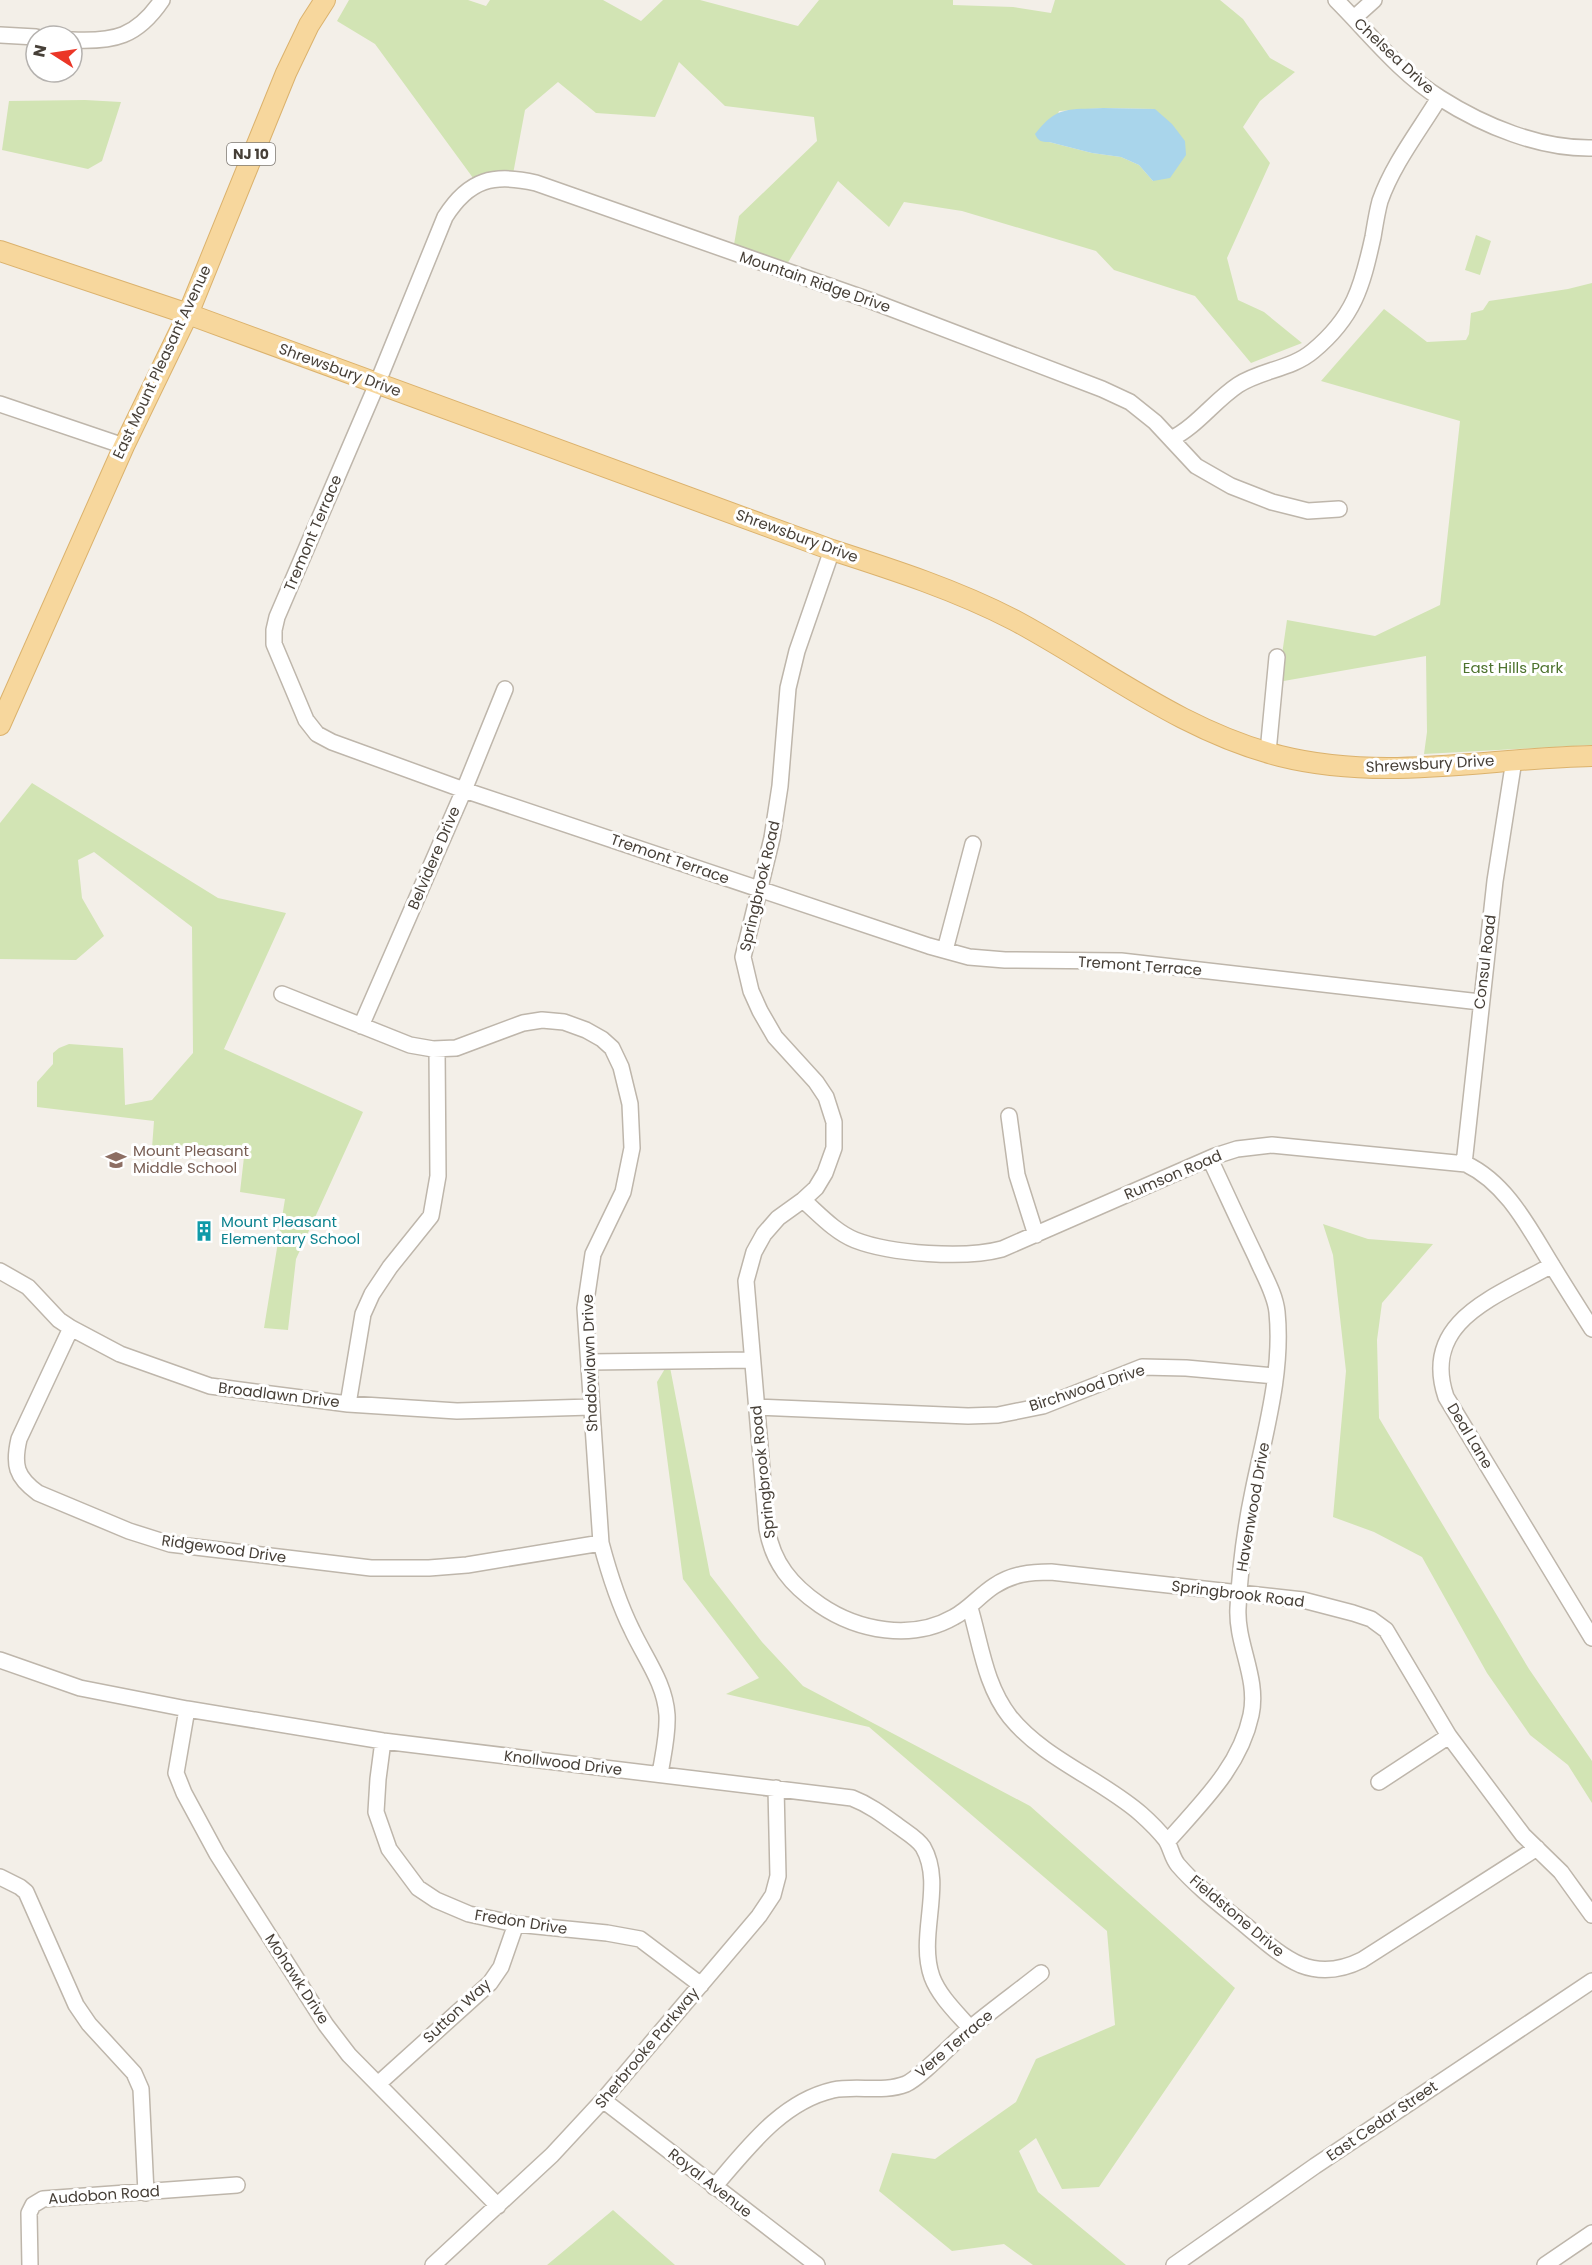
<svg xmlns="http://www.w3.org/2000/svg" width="1592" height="2265" font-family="Poppins,sans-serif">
	<rect width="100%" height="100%" fill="#f3efe8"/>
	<path fill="#d2e4b4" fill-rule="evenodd" d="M349,0H468L486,6L490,0H603L641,21L663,0H700L798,26L819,0H953V5L1013,7L1051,13L1055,0H1220L1243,19L1270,58L1295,72L1260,101L1243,127L1270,163L1227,258L1238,300L1264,312L1302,343L1251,363L1195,296L1114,270L1096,251L962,211L904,202L889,227L838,181L784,269L733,250L739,216L817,141L814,117L725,106L679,62L655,117L596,113L558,82L525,110L513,174L476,182L375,44L337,21ZM1103,108L1155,109L1153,181L1139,165L1121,157L1092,153L1049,142L1059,111Z
		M85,100L121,102L102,161L88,169L2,150L9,101Z
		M1476,235L1491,241L1480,275L1465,270Z
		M1592,283V745L1424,754L1427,732L1426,656L1278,682L1287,620L1375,636L1440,605L1460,421L1321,381L1384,309L1427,342L1466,340L1469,334L1471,313L1483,310L1489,301L1568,289Z
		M32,783L218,898L286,913L224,1049L363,1112L296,1259L288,1330L264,1328L285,1199L240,1192L244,1157L152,1148L154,1121L37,1107V1082L53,1064V1053L59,1048L69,1044L123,1048L125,1105L152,1100L193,1053L192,927L94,852L78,860L82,898L104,936L76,960L0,959V823Z
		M1323,1224L1368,1239L1433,1244L1382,1303L1377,1340L1379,1418L1529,1669L1592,1761V1803L1568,1765L1530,1735L1487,1673L1422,1557L1374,1532L1333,1517L1346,1371L1333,1255Z
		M669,1362L710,1575L762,1642L803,1686L1030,1806L1235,1988L1099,2187L1062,2189L1036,2138L1019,2151L1038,2192L1126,2265H1033L1004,2244L952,2251L879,2191L892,2153L935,2159L1016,2102L1036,2059L1115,2025L1107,1931L869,1727L726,1694L759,1678L683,1579L657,1382Z
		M613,2210L675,2265H547Z"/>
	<path fill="#a9d5eb" d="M1103,108L1155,109L1172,124L1185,141L1186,155L1170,178L1153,181L1139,165L1121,157L1092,153L1049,142C1041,142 1038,141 1035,134C1057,105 1069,110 1103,108Z"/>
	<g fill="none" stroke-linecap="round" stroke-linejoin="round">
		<g stroke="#beb6ab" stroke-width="18">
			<path id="minor" d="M1336,0C1369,33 1400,73 1440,98C1484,126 1540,149 1592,148
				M1354,18L1374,0
				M0,35L36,37
				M72,40C114,42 137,37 162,0
				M0,404L124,446
				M1171,439C1197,426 1214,401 1238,385C1261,370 1292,369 1313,351C1354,317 1362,287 1373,237C1375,225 1377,212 1380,201C1393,164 1419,131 1439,98
				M1339,509L1308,511L1272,502L1231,486L1196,466L1155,422L1130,402L1102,389L869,300L536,183C494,173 469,179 445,217L377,384L277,617L274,630V644L306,720L317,734L332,742L464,790L929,946L969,957L1005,960L1121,961L1480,1002
				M832,550L797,651L788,688L780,786L772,838L743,957L751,991L760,1011L775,1037L816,1082L826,1097L834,1122V1148L825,1173L816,1188L803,1200L778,1218L764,1234L754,1252L746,1281L767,1529C773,1563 791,1585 820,1605C858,1631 912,1641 954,1617C969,1609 980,1595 994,1586C1012,1574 1030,1572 1051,1572L1303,1600L1353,1613L1371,1619L1386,1630L1449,1736L1523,1835L1561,1872L1592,1915
				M1268,752L1277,657
				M945,950L973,844
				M282,994L410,1045L433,1049L456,1048L523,1023L542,1020L564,1022L586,1030L602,1039L612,1048L621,1067L630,1104L632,1148L623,1192L593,1254L585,1308L601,1543C609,1573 618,1602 632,1630C645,1658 665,1683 667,1715C668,1735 663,1755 660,1774
				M361,1026L464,790L505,689
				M1009,1116L1017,1175L1036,1235
				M1464,1164L1495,881L1514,760
				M803,1200C819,1214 835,1232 855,1240C891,1254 965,1259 1002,1249L1215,1156L1237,1149L1272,1145L1466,1164C1506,1183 1528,1226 1550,1262C1564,1285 1578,1307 1592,1329
				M1552,1265C1498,1296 1420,1320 1446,1397L1592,1638
				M0,1271L28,1287L59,1320L71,1328L120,1354L210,1386L348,1404L457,1411L591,1407
				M71,1328L19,1439C13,1465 16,1477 38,1493L129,1531L170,1544L371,1568H429L467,1565L601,1543
				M589,1362L752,1360
				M348,1404L363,1314L372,1294L390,1267L431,1216L438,1176L437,1049
				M756,1407L968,1416L998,1415L1043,1406L1142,1367L1186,1368L1275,1376
				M970,1608C981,1645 985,1685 1010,1717C1044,1759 1101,1779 1141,1814C1150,1822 1159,1831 1166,1840C1171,1848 1172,1858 1178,1865C1198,1888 1222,1906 1245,1925C1262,1939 1280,1956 1301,1965C1322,1973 1342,1970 1362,1960L1537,1848
				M0,1660L80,1688L187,1709L383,1741L852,1798C870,1805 883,1815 898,1826C906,1832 918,1839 923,1847C945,1885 917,1935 932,1977C939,1996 957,2013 970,2028
				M187,1709L176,1773L184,1793L217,1854L326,2025L349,2055L498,2206
				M383,1741L378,1779L376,1812L389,1849L418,1888L436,1900L469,1914L516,1924L607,1933L640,1939L701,1985
				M1379,1782L1449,1736
				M1167,1842C1201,1803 1240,1767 1251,1715C1259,1678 1236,1644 1238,1608C1240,1569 1245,1529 1253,1491C1265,1432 1283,1372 1277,1312C1275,1293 1263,1274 1256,1257C1240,1224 1225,1191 1210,1159
				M0,1877L20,1887L26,1892L76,2005L89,2024L134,2073L141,2089L146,2193
				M378,2084L490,1983L501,1967L516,1924
				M603,2100L817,2265
				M714,2187C747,2149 781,2102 833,2090C857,2085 883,2093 906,2084C920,2078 954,2042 968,2030C992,2010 1017,1992 1041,1973
				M30,2265L29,2213L33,2205L43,2199L237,2185
				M433,2265L552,2155L603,2100L759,1916L773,1895L778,1876L776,1788
				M1174,2265L1315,2166L1592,1981
				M1545,2265L1592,2233"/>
		</g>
		<g stroke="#dbb26d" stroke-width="22">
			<path id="major" d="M0,251L188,314L832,550C894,570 956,590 1014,620C1102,667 1181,731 1280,756C1384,782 1487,758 1592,756
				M0,725L124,446L188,314L286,73L309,25L325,0"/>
		</g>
		<use href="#minor" stroke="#fff" stroke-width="15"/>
		<use href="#major" stroke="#f7d79d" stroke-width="20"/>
	</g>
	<defs>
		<g id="school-bare" transform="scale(1.62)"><path d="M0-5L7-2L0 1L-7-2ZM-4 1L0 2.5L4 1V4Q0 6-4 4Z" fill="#8d6e63" stroke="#fff" stroke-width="2.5" paint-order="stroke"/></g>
		<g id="building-bare" transform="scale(1.62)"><path d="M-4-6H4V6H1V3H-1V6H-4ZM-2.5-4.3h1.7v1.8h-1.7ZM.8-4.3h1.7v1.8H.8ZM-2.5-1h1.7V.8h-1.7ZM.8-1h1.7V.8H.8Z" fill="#0f9aa8" stroke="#fff" stroke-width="2.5" paint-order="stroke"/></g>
	</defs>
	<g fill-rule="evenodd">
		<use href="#school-bare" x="116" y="1160"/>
		<use href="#building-bare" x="204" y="1231"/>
	</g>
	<g text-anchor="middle" stroke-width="6" stroke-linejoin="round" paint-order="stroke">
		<rect fill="#fff" stroke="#7e7973" stroke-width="1.5" x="227" y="143" width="48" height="22" rx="4.5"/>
		<g font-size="14" font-weight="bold" fill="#463f37">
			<text x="251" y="159">NJ 10</text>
		</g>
		<g font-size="15" fill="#463f37" stroke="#fff">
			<text transform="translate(1394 56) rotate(43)" y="5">Chelsea Drive</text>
			<text transform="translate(815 282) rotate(19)" y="5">Mountain Ridge Drive</text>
			<text transform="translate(162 362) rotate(-65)" y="5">East Mount Pleasant Avenue</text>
			<text transform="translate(340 370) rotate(20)" y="5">Shrewsbury Drive</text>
			<text transform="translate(313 533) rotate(-67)" y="5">Tremont Terrace</text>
			<text transform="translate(797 536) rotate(20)" y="5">Shrewsbury Drive</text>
			<text transform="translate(1430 764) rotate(-3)" y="5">Shrewsbury Drive</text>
			<text transform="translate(434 858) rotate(-67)" y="5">Belvidere Drive</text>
			<text transform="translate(670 859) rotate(19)" y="5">Tremont Terrace</text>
			<text transform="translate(760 886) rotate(-77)" y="5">Springbrook Road</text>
			<text transform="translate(1485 962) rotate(-83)" y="5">Consul Road</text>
			<text transform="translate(1140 966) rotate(4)" y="5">Tremont Terrace</text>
			<text transform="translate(1173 1175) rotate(-23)" y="5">Rumson Road</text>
			<text transform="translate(590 1363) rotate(-92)" y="5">Shadowlawn Drive</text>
			<text transform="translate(1087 1388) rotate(-18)" y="5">Birchwood Drive</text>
			<text transform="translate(279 1395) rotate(7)" y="5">Broadlawn Drive</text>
			<text transform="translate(1470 1436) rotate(59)" y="5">Deal Lane</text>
			<text transform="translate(763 1472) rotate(-96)" y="5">Springbrook Road</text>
			<text transform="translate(1253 1507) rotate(-80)" y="5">Havenwood Drive</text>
			<text transform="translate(224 1549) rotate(8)" y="5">Ridgewood Drive</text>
			<text transform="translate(1238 1594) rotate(7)" y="5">Springbrook Road</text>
			<text transform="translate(563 1763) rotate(7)" y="5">Knollwood Drive</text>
			<text transform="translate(1237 1916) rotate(40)" y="5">Fieldstone Drive</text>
			<text transform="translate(521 1922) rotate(9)" y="5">Fredon Drive</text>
			<text transform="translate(297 1979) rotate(57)" y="5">Mohawk Drive</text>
			<text transform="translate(457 2011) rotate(-43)" y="5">Sutton Way</text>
			<text transform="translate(954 2044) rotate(-40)" y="5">Vere Terrace</text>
			<text transform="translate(647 2048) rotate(-50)" y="5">Sherbrooke Parkway</text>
			<text transform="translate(1382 2121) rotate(-34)" y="5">East Cedar Street</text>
			<text transform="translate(710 2183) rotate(38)" y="5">Royal Avenue</text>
			<text transform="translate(104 2195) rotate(-4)" y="5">Audobon Road</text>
		</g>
		<g font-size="15" fill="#4d732e" stroke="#fff">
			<text x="1513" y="673">East Hills Park</text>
		</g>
		<g font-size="15" fill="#785e54" stroke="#fff" text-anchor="start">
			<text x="133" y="1156">Mount Pleasant<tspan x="133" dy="17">Middle School</tspan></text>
		</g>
		<g font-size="15" fill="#0d838f" stroke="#fff" text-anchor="start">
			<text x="221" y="1227">Mount Pleasant<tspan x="221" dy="17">Elementary School</tspan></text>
		</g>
	</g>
	<g transform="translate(54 54) rotate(282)"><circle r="28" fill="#ffffff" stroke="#b5b2af" stroke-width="1.5"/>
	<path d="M0-4.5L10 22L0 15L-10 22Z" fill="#eb3627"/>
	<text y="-9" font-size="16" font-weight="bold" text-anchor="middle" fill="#463f37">N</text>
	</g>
</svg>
